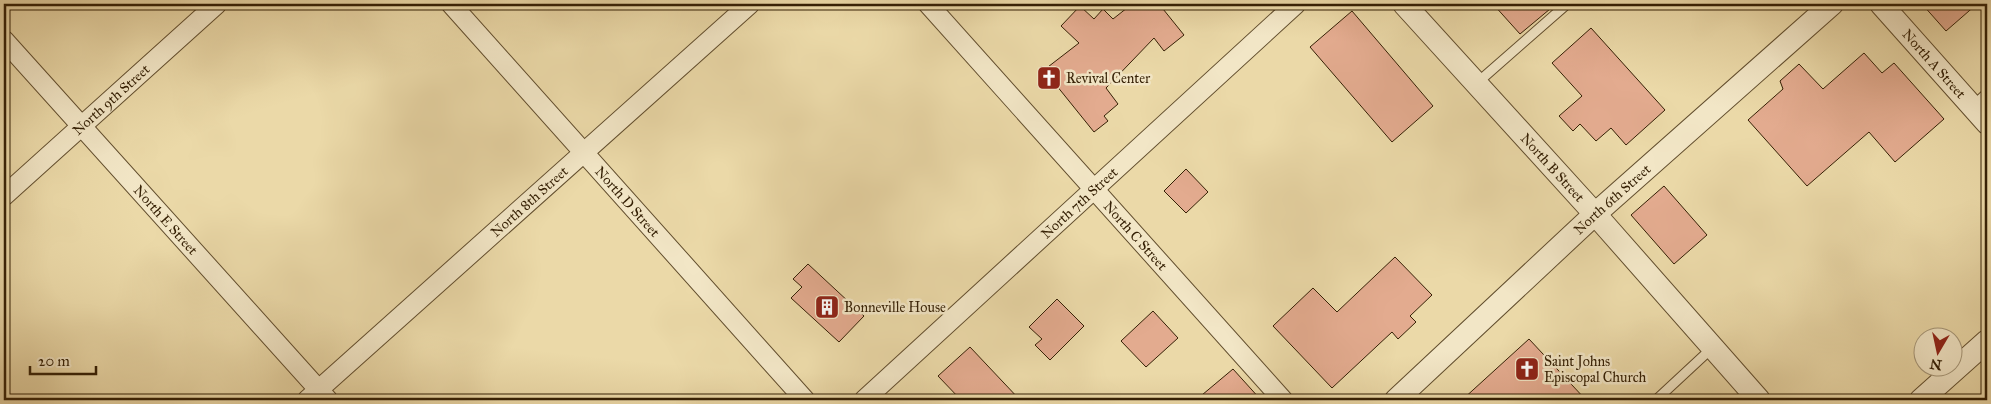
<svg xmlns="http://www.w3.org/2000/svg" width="1991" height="404" font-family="'IM FELL Great Primer',serif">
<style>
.building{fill:#e3ab8f;stroke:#352005}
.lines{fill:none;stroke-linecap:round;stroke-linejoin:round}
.service-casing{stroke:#624e2e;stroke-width:11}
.minor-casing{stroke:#624e2e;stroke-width:21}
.tertiary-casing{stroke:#624e2e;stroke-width:24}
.service{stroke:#f2e6c6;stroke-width:9}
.minor{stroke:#f2e6c6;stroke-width:19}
.tertiary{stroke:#f2e6c6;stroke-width:22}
.labels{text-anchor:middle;stroke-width:5;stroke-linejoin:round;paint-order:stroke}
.street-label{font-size:14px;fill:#352005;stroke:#f2e6c6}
.poi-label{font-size:14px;fill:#352005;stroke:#f2e6c6;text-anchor:start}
</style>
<rect width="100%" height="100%" fill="#ebd9a8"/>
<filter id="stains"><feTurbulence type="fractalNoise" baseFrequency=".004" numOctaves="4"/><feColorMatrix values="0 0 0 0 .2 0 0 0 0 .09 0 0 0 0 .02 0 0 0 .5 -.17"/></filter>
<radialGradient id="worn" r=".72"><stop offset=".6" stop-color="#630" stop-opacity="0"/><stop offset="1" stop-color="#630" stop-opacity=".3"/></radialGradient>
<!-- building -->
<g class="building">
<path d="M1132 4H1159L1184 35 1164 51 1154 38 1106 88 1118 104 1104 116 1108 121 1094 132 1044 70 1079 43 1061 26 1080 6 1094 19 1103 9 1113 19Z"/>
<path d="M1493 4H1556L1520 34Z"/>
<path d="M1922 4H1977L1946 31Z"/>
<path d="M1352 11 1433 106 1392 142 1310 47Z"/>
<path d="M1591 28 1665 110 1626 145 1611 128 1596 141 1580 124 1573 131 1559 116 1582 96 1552 63Z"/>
<path d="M1864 53 1882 73 1894 63 1944 119 1895 162 1869 132 1807 186 1748 120 1783 89 1780 81 1799 64 1823 89Z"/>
<path d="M1186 169 1208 192 1186 213 1164 191Z"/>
<path d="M1664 186 1707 235 1674 264 1631 215Z"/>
<path d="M1395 257 1432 295 1410 316 1416 322 1398 339 1392 332 1332 388 1273 326 1313 288 1337 312Z"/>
<path d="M808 264 864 316 839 342 791 298 802 287 793 279Z"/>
<path d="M1057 299 1084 326 1050 360 1035 345 1042 339 1029 327Z"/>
<path d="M1153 311 1178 338 1146 367 1121 341Z"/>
<path d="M1529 339 1586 400H1462Z"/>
<path d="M970 347 1020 400H961L938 376Z"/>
<path d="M1233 369 1261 400H1196Z"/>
</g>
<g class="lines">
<defs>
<g id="service">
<path d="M1477 83 1567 4"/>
<path d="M1973 106 1987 93"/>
<path d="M1656 400 1712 348"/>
</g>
<g id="minor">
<path id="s1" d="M451 4 805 400"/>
<path id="s2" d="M928 4 1283 400"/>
<path id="s3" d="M4 40 328 400"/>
<path id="s4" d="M4 196 217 4"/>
<path id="s5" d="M307 400 750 4"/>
<path id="s6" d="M864 400 1296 4"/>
</g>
<g id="tertiary">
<path id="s7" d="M1404 4 1595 214 1759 400"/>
<path id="s8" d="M1881 4 1987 123"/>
<path id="s9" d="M1396 400 1595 214 1832 4"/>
<path d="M1921 400 1987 341"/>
</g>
</defs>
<!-- service casing -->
<use href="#service" class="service-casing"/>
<!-- minor casing -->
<use href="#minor" class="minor-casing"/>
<!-- tertiary casing -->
<use href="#tertiary" class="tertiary-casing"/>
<!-- service -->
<use href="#service" class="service"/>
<!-- minor -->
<use href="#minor" class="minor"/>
<!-- tertiary -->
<use href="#tertiary" class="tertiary"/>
</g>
<!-- icons -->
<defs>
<symbol id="church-square" viewBox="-11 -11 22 22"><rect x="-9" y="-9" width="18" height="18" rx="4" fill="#8f2418" stroke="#f2e6c6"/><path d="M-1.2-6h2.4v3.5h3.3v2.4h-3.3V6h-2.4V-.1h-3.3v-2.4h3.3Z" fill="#fff"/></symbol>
<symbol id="building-square" viewBox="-11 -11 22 22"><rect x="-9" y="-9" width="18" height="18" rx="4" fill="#8f2418" stroke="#f2e6c6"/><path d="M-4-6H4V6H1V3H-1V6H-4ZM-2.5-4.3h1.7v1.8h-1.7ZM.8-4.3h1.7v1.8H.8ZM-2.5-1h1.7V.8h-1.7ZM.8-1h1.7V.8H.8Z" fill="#fff"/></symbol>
</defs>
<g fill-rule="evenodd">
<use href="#church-square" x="1035" y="64" width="28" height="28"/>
<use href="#building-square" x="813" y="293" width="28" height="28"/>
<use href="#church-square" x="1513" y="355" width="28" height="28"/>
</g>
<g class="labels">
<!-- street labels -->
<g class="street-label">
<text dy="5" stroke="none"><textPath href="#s8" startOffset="80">North A Street</textPath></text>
<text dy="5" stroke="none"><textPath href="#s4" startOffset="144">North 9th Street</textPath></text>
<text dy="5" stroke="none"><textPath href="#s7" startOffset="221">North B Street</textPath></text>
<text dy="5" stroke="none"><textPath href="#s9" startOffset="295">North 6th Street</textPath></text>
<text dy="5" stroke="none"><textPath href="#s5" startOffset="298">North 8th Street</textPath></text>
<text dy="5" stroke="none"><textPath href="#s1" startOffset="265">North D Street</textPath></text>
<text dy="5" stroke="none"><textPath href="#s6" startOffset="292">North 7th Street</textPath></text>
<text dy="5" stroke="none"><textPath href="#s3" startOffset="242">North E Street</textPath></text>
<text dy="5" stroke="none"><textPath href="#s2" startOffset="311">North C Street</textPath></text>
</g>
<!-- poi labels -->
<g class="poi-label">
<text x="1066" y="83">Revival Center</text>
<text x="844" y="312">Bonneville House</text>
<text x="1544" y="366">Saint Johns<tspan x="1544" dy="16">Episcopal Church</tspan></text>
</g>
</g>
<!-- margin -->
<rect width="1991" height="404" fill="none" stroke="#ebd9a8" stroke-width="20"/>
<rect x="5" y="5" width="1981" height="394" fill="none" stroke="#352005" stroke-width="2.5"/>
<rect x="10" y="10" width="1971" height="384" fill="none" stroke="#352005"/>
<!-- north arrow -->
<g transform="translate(1938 352) rotate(189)"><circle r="24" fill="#f2e6c6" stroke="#a69779"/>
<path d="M0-4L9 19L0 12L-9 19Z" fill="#8f2418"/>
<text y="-8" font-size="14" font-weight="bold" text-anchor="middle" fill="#352005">N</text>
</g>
<!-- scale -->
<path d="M30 366v8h66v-8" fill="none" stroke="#352005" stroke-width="2.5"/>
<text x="38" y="366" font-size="15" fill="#352005" stroke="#f2e6c6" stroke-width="4" paint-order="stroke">20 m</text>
<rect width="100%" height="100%" filter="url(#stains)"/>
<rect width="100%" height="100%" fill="url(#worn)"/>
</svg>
